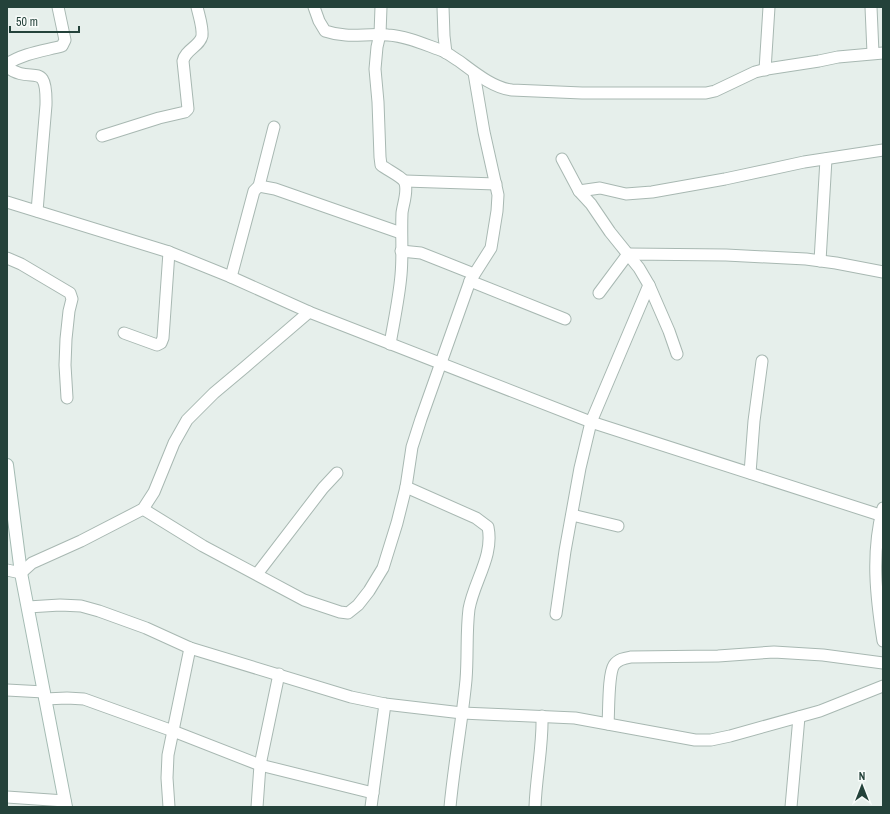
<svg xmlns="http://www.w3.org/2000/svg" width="890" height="814" font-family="'Archivo Narrow',sans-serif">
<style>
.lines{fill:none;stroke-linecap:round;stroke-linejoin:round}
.street-casing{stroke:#a8b8b2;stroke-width:13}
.secondary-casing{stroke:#a4bbb3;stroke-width:14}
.street{stroke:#fff;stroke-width:11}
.secondary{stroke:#fff;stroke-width:12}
</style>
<rect width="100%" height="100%" fill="#e6efeb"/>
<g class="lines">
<defs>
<g id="street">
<path d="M314 7 319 21 325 31C349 39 364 33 388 35 407 36 426 45 443 51 449 54 454 58 459 61 474 72 493 88 512 90L582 93H706L715 91 755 72 767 69 819 61 838 57 883 53"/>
<path d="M381 7 380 34 377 47 375 69 378 102 380 157 381 165C387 170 403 177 405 183 408 192 403 204 402 213 401 234 403 254 401 275 399 298 394 321 390 344"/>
<path d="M443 7 444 36 446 53"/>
<path d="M871 7 873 53"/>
<path d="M7 64C24 53 43 51 62 46L65 40 58 7"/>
<path d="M7 67C32 86 47 58 46 105L37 211"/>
<path d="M765 70 769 7"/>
<path d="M102 136 159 118 185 112 188 109 183 61C185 50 200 46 202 36 203 27 199 16 197 7"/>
<path d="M562 159 579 191 591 204 610 232 639 268 649 285 669 331 677 354"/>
<path d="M405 181 496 184"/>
<path d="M259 186 275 189 401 233"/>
<path d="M579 191 600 188 626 194 652 192 725 179 804 162 883 150"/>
<path d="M7 202 169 252 231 277 309 312 591 422 883 516"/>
<path d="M401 251 421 253 474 274"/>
<path d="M7 258 21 264 70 293 72 299 69 311 66 339 65 365 67 398"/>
<path d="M820 261 826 159"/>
<path d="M231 277 254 191 259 186 274 127"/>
<path d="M470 281 565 319"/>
<path d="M599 293 628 254 726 255 806 259 836 263 883 272"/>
<path d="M124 333 157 345 161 343 163 338 169 252"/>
<path d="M750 473 754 421 762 361"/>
<path d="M406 487 476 518 488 527C494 556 474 581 469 609 466 633 468 656 466 680 462 722 454 764 450 807"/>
<path d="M883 508C871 552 876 597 883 641"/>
<path d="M143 509 203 546 304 600 340 612 348 613 358 605 369 591 383 568 397 523 406 487 412 447 421 419 470 281 491 248 497 211 498 195 484 132 474 73"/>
<path d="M572 515 618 526"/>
<path d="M7 570 21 573 32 563 81 541 143 509 154 492 174 443 187 420 214 393 245 367 309 312"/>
<path d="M257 574 323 488 337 473"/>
<path d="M28 607 60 605 81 606 99 611 146 628 190 648 351 697 385 704 462 713 575 718 695 740H711L730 736 820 711 883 686"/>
<path d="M556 614 565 551 580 468 591 422 649 285"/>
<path d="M7 690 44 692"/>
<path d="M45 699 67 698 84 699 173 731 260 765 373 793"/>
<path d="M608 724C609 711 608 674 614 665 618 659 625 658 631 657L718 656 774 652 823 655 883 663"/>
<path d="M7 797 65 801"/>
<path d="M169 807 167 778 168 755 190 648"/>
<path d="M257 807 260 765 279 674"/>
<path d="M371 807 385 704"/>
<path d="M535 807C536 776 543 746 542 716"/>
<path d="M791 807 799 717"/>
</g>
<path id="secondary" d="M7 465 21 573 66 807"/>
</defs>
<!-- street casing -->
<use href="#street" class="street-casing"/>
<!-- secondary casing -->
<use href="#secondary" class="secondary-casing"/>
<!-- street -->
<use href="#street" class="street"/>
<!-- secondary -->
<use href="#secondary" class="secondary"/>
</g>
<!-- border -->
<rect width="890" height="814" fill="none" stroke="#24423a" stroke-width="16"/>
<!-- north arrow -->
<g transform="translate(862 786)" stroke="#f7fbf9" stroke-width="3" paint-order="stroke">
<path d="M0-3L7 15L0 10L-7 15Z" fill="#24423a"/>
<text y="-6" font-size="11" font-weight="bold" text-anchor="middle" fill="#24423a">N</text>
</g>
<!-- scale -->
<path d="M10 26v6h69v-6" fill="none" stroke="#24423a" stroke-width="2"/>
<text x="16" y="26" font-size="12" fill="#24423a" stroke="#f7fbf9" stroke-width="3" paint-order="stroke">50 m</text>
</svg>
